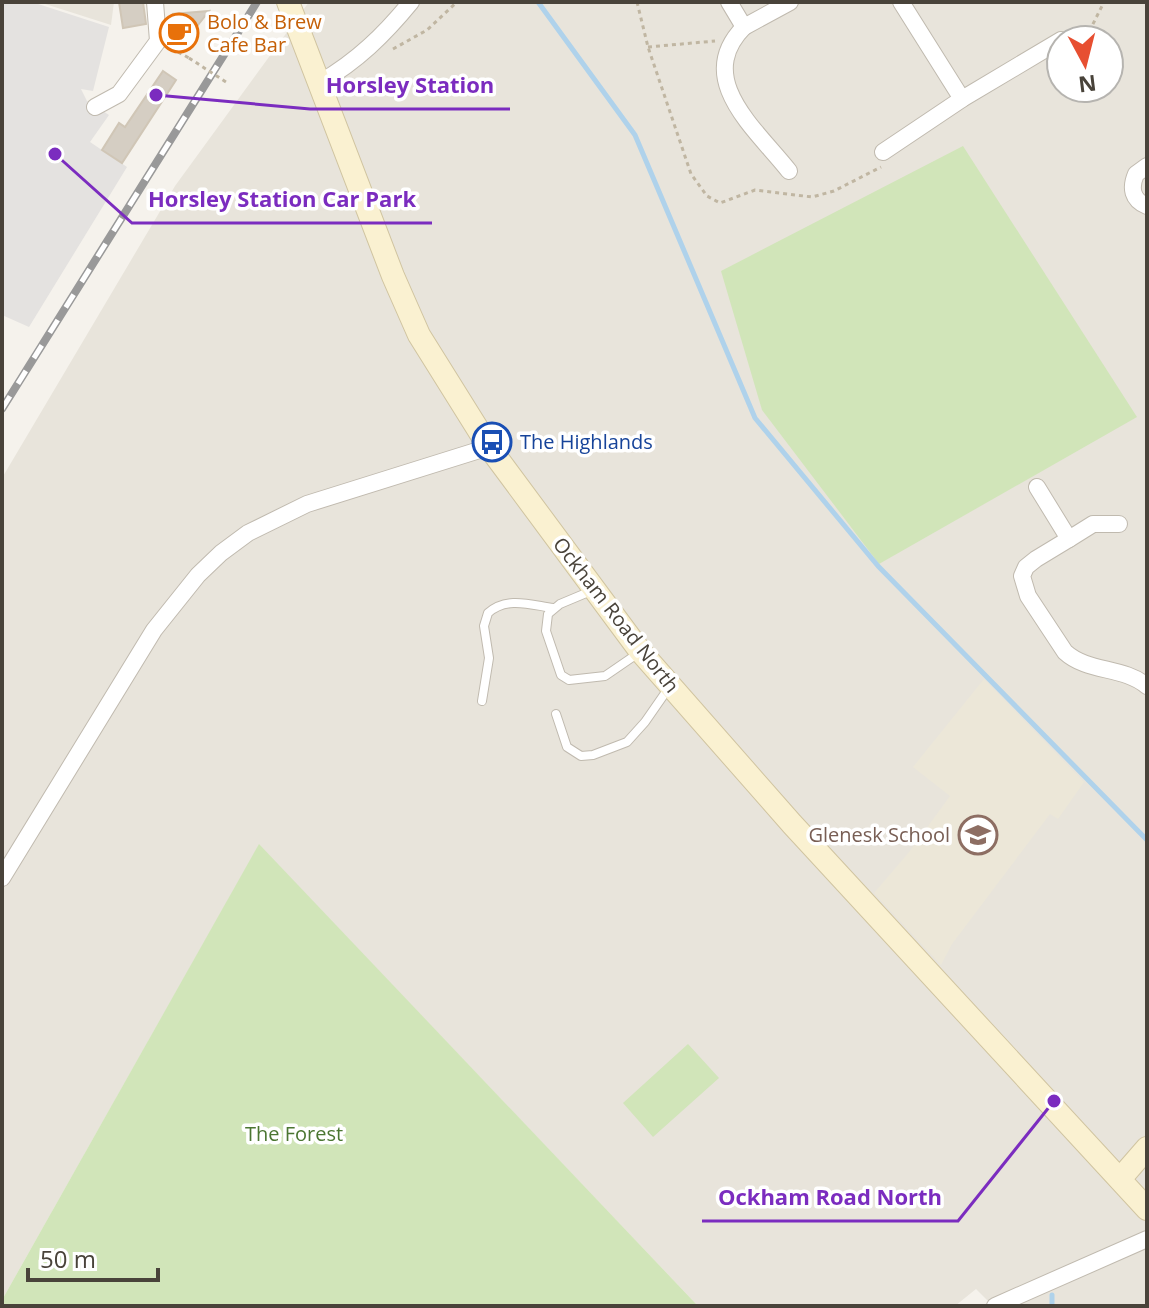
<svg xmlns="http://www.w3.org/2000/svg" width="1149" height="1308" font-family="'Open Sans',sans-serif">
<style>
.residential{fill:#e8e4db;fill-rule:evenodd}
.education{fill:#ece7d8}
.green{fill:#d1e5b9}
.parking{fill:#e4e2e0}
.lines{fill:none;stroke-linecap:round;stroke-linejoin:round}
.stream{stroke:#afd2eb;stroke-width:5}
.building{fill:#d5cec3;stroke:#d0c6b6;stroke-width:2}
.lane-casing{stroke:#c0baaf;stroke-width:10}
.street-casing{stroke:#c0baaf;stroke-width:18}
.secondary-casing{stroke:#d0c4a0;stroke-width:24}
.path{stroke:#c0b6a2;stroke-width:3;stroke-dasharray:4 4;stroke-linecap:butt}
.lane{stroke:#fff;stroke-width:8}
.street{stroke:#fff;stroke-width:16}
.secondary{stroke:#faf1d1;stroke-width:22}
.rail-casing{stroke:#999;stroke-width:8}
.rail{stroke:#fff;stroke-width:5;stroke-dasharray:15;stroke-linecap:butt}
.path-bridge{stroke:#c0b6a2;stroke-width:3;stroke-dasharray:4 4;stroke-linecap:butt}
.labels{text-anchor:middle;stroke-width:7;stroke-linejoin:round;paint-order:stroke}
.food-label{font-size:20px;fill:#c56008;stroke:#fff;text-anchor:start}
.transit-label{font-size:20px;fill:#164399;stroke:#fff;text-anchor:start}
.street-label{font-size:20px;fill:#49433a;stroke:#fff}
.education-label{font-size:20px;fill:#785e54;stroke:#fff;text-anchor:end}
.park-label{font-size:20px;fill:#4b7632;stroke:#fff}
.leader{fill:none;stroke:#7b2cbf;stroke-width:3}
.callout-dot{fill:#7b2cbf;stroke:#fff;stroke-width:3}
.callout-label{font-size:22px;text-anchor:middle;font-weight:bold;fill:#7b2cbf;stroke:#fff;stroke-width:7;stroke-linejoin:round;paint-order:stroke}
</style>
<rect width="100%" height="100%" fill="#f5f2ec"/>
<!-- residential -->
<g class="residential">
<path d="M39 2H114L111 25Z"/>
<path d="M309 2H1147V1306H993L976 1289 955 1306H698L259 845 2 1300V478L175 186ZM1061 40H1109V88H1061Z"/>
</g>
<!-- education -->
<path class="education" d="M984 679 1084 782 1058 819 1050 814 952 944 941 965 874 893 910 851 950 796 913 767Z"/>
<!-- green -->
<g class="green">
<path d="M963 146 1137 417 879 564 762 410 721 271Z"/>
<path d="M259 844 698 1306H2V1300Z"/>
<path d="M688 1044 719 1078 653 1137 623 1103Z"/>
</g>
<!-- parking -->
<path class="parking" d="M2 2H32L109 27 93 91 81 89 87 101 109 115 90 142 127 167 29 327 2 315Z"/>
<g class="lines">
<!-- stream -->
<g class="stream">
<path d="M538 2 635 135 755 418 878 566 1147 840"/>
<path d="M1052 1295V1306"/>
</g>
</g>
<!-- building -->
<g class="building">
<path d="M119 2H143L146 24 123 28Z"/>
<path d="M209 11 180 48 173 14Z"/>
<path d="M163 71 176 80 122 163 102 150 119 123 125 127Z"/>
</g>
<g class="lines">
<defs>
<g id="lane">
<path d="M591 591 560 604 548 614 546 631 561 675 569 680 605 676 640 652"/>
<path d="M482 701 489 658 484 626 488 613C507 596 531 605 553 608"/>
<path d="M556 714 567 747 581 756 593 755 627 742 645 722 670 686"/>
</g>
<g id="street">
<path d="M729 2 744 27 790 2"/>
<path d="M901 2 962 99"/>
<path d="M744 27C693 79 756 129 789 171"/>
<path d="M321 82C357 61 384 35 411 2"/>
<path d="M95 107 119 94 158 41 155 2"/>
<path d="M883 152 962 99 1061 40"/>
<path d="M1147 166 1136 174C1130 188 1132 200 1147 206"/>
<path d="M1037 487 1069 539 1036 559 1026 567 1022 576 1028 596 1065 652C1088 673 1123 666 1147 686"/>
<path d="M1069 539 1093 524H1119"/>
<path d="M2 878 154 630 198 575 221 553 248 533 307 504 489 447"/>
<path d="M995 1306 1147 1239"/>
</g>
<g id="secondary">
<path d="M288 2 393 276 419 335 489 447 640 651 792 824 1147 1209"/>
<path d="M1120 1179 1147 1148"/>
</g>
</defs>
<!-- lane casing -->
<use href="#lane" class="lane-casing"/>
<!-- street casing -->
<use href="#street" class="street-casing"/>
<!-- secondary casing -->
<use href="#secondary" class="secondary-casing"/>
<!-- path -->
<g class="path">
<path d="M637 2 648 47 691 174 707 196 720 203 755 190 812 197 834 191 881 167"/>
<path d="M1076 40 1089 32 1104 2"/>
<path d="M648 47 715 41"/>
<path d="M171 48 189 58"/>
<path d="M393 49 427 30 457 2"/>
</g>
<!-- lane -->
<use href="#lane" class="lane"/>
<!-- street -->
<use href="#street" class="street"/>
<!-- secondary -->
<use href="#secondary" class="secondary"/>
<defs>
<path id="rail" d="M2 409 257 2"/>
</defs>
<!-- rail casing -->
<use href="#rail" class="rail-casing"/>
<!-- rail -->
<use href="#rail" class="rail"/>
<!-- path-bridge -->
<path class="path-bridge" d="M189 58 226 82"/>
</g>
<!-- icons -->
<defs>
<symbol id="cafe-ring" viewBox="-11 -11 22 22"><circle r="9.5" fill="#fff" stroke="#e8710a" stroke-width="1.5"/><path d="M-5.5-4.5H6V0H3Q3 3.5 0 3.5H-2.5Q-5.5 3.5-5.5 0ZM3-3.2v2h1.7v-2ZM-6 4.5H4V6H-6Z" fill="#e8710a"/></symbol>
<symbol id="bus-ring" viewBox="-11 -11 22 22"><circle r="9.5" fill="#fff" stroke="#1a4fb4" stroke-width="1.5"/><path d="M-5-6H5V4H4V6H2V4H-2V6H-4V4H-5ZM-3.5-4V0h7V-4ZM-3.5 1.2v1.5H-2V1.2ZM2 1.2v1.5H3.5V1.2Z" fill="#1a4fb4"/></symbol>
<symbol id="school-ring" viewBox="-11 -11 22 22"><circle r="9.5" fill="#fff" stroke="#8d6e63" stroke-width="1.5"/><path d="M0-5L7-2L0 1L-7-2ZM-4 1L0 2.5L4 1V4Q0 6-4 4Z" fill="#8d6e63"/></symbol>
</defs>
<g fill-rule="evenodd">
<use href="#cafe-ring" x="157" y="11" width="44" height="44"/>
<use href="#bus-ring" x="470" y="420" width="44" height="44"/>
<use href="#school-ring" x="956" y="813" width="44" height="44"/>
</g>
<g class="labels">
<!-- food labels -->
<g class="food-label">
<text x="207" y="29">Bolo &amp; Brew<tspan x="207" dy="23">Cafe Bar</tspan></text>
</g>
<!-- transit labels -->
<g class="transit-label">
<text x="520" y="449">The Highlands</text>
</g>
<!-- street labels -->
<g class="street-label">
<text transform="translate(616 615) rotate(52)" y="7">Ockham Road North</text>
</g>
<!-- education labels -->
<g class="education-label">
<text x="950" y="842">Glenesk School</text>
</g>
<!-- park labels -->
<g class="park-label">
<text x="294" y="1141">The Forest</text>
</g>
</g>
<!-- callouts -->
<path class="leader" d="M156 95L310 109H510M55 154L132 223H432M1054 1101L958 1221H702"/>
<g class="callout-dot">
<circle cx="156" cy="95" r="8"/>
<circle cx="55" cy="154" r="8"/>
<circle cx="1054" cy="1101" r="8"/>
</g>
<g class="callout-label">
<text x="410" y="93">Horsley Station</text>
<text x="282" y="207">Horsley Station Car Park</text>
<text x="830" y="1205">Ockham Road North</text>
</g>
<!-- border -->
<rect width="1149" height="1308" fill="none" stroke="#49433a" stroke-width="8"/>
<!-- north arrow -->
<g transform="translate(1085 64) rotate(173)"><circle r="38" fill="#ffffff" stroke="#b6b4b0" stroke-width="2"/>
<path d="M0-6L14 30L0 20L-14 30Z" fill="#e74f31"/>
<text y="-12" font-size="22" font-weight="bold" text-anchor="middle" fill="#49433a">N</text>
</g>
<!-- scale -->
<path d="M28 1268v12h130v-12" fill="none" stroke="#49433a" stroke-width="4"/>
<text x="40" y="1268" font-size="24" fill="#49433a" stroke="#ffffff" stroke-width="6" paint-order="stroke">50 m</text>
</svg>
